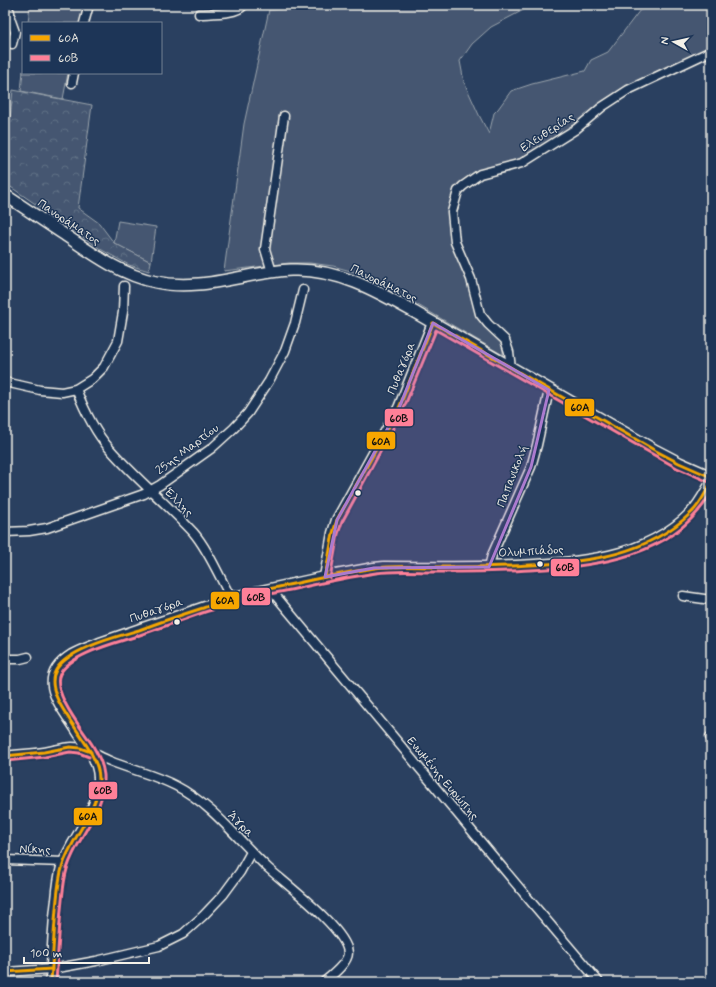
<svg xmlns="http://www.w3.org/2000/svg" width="716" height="987" font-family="Mynerve,sans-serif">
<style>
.green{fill:#445771;stroke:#9ca4ac}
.forest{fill:url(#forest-crowns);stroke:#9ca4ac}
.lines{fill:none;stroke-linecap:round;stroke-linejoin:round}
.minor-casing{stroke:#f4f1e8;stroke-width:11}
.tertiary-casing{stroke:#f4f1e8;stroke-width:13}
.secondary-casing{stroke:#f4f1e8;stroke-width:14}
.minor{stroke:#1d3557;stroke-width:8}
.tertiary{stroke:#1d3557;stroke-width:10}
.secondary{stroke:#1d3557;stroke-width:11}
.bus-1-casing{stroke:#1d3557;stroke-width:6}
.bus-2-casing{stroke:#1d3557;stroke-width:6}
.bus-1{stroke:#f7a600;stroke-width:3}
.bus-2{stroke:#ff8098;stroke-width:3}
.marked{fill:#ab7bcf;fill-opacity:0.2;stroke:#ab7bcf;stroke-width:3;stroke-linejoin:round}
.bus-dot{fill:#f4f1e8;stroke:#1d3557;stroke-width:1.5}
.labels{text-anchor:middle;stroke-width:3;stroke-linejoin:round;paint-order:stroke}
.street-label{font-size:12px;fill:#f4f1e8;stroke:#1d3557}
.line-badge{stroke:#1d3557;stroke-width:1.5}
.pale-badge-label{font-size:11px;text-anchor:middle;font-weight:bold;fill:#111}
</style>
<defs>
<pattern id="forest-crowns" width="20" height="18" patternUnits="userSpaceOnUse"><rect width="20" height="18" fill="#445771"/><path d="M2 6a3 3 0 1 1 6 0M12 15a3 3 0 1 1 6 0" fill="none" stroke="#607085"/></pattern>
</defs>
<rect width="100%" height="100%" fill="#2a4060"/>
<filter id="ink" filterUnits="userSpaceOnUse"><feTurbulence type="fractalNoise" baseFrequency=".025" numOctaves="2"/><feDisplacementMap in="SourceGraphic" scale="8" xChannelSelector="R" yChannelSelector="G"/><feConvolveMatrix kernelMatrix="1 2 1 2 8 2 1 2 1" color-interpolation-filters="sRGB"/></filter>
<g filter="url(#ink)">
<!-- green -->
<g class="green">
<path d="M30 5H83L80 23H28Z"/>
<path d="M290 5H533L491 27 472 44 460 61 464 82 479 115 489 134 494 113 498 109 511 91 532 84 585 71 591 60 608 52 640 10 653 8 655 5H711V49L591 113 570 128 523 158 506 165 458 189 451 212 462 265 474 302 500 337 503 345V355L377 281 354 272 333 266 310 263H289L224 271 244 124 269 10C276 10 284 9 290 5Z"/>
<path d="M23 71V73H68L63 99 21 91Z"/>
<path d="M118 221 156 227 151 262 114 243Z"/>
</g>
<!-- forest -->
<path class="forest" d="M13 90 92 105 78 208 99 223 114 243 151 262 149 271 129 265 102 250 5 183V134L9 129Z"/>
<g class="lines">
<defs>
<g id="minor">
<path d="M6 5 10 12V18L15 32 12 44"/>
<path d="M199 14C212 13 235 15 244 5"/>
<path d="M84 23 89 5"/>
<path d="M72 83 74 73"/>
<path d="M272 272 265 249 284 116"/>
<path d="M511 368 509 352 505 340 488 324 480 314 471 279 455 242 452 212 458 191 463 186 480 174 522 163 576 129 602 107 628 90 711 51"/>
<path d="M5 382 40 390 62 392 76 389 92 379 104 367 118 341 123 312 124 286"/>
<path d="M76 389C84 409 94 431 109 448 135 478 166 503 193 532 208 549 220 578 231 598"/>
<path d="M5 532 29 531 47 528 144 494 160 485 212 448 234 428 248 413 269 381 285 351 295 323 303 290"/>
<path d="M489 567 492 555 531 467 537 445 549 390"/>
<path d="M270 589 532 903 599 982"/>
<path d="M683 596 711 600"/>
<path d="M5 659H20L28 657"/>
<path d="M710 737H711"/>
<path d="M5 756C18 754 31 754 44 752 56 750 68 745 80 748 91 751 100 757 110 761 132 770 155 775 176 786 213 805 238 840 268 868 286 884 347 930 348 953 348 963 331 976 324 982"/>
<path d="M5 860 64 862"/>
<path d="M5 972 52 969 96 961 159 946 183 934 203 916 223 895 240 872 251 852"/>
</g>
<g id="tertiary">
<path d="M325 577 333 533 337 520 399 408 433 323"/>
<path d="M51 982C53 955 53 927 57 900 58 889 59 878 62 867 72 837 100 812 99 778 99 767 94 757 88 747 81 737 75 727 68 717 52 693 42 674 72 655 81 650 91 647 100 643L155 624 238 596 325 577 374 568 384 567C428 567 471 568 515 566 577 563 645 560 691 513 700 504 705 493 711 483"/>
</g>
<path id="secondary" d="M5 195C25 208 45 222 65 235 94 255 122 275 156 282 202 292 246 272 291 270 337 268 377 291 416 313L656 451 679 463 711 477"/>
</defs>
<!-- minor casing -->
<use href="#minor" class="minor-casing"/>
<!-- tertiary casing -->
<use href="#tertiary" class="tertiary-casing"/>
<!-- secondary casing -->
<use href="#secondary" class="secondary-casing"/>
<!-- minor -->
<use href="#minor" class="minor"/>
<!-- tertiary -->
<use href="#tertiary" class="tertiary"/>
<!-- secondary -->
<use href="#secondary" class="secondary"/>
<defs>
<g id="bus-1">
<path d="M325 577 333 533 337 520 399 408 433 323 656 451 679 463 711 477"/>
<path d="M5 756 44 752 70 747 80 748 91 752"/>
<path d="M5 972 52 969"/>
<path d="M51 982C53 954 54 927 57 899 58 889 59 878 62 868 71 836 99 813 99 778 99 744 39 699 56 670 68 649 116 637 139 630 160 622 181 615 203 608 214 604 226 600 237 596 256 591 275 588 293 584 320 578 348 572 375 568 395 565 417 567 438 567 469 567 500 567 531 565 589 562 647 555 691 513 700 505 705 493 711 483"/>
</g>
<g id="bus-2">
<path d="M330 578 338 534 342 522 403 410 436 330 654 455 677 468 709 482"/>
<path d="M6 761 45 757 70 752 79 753 89 757"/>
<path d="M56 982C58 955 59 927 62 900 63 890 64 879 67 869 77 836 106 812 104 775 103 764 98 755 93 746 83 730 51 692 60 674 70 654 116 643 137 636 160 628 182 620 205 612 216 609 228 604 239 601 257 596 276 593 295 589 321 583 348 577 376 573 396 570 417 572 437 572 468 572 499 572 530 570 597 567 674 557 711 493"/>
</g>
</defs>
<!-- bus-1 casing -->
<use href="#bus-1" class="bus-1-casing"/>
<!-- bus-2 casing -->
<use href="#bus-2" class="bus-2-casing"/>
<!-- bus-1 -->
<use href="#bus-1" class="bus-1"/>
<!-- bus-2 -->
<use href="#bus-2" class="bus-2"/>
</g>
</g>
<!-- marked area -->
<path class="marked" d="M433 323 549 390 531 467 489 567 374 568 325 577 337 520 399 408Z"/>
<!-- markers -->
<g class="bus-dot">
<circle cx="358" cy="493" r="3.5"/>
<circle cx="540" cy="564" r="3.5"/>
<circle cx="177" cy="622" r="3.5"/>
</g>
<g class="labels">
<!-- street labels -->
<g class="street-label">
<text transform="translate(547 132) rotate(-33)" y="4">Ελευθερίας</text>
<text transform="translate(69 222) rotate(34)" y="4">Πανοράματος</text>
<text transform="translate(384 283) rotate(26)" y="4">Πανοράματος</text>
<text transform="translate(401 368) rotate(-68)" y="4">Πυθαγόρα</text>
<text transform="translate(187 449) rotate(-37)" y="4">25ης Μαρτίου</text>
<text transform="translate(512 476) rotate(-69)" y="4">Παπανικολή</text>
<text transform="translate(179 502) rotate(45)" y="4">Έλλης</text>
<text transform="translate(531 551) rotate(-3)" y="4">Ολυμπιάδος</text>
<text transform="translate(156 610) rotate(-19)" y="4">Πυθαγόρα</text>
<text transform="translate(443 778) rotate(50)" y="4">Ενωμένης Ευρώπης</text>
<text transform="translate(241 824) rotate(45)" y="4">Άγρα</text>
<text transform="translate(35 849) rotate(2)" y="4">Νίκης</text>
</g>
</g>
<g class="line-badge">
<rect x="564" y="398" width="31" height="19" rx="4" fill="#f7a600"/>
<rect x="384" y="408" width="30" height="19" rx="4" fill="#ff8098"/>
<rect x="366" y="431" width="30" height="19" rx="4" fill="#f7a600"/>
<rect x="550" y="558" width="30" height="19" rx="4" fill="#ff8098"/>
<rect x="241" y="587" width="30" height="19" rx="4" fill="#ff8098"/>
<rect x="210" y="591" width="30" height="19" rx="4" fill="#f7a600"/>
<rect x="88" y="781" width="30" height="19" rx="4" fill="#ff8098"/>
<rect x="73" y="807" width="30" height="19" rx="4" fill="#f7a600"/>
</g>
<g class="pale-badge-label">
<text x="580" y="411">60Α</text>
<text x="399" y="422">60Β</text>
<text x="381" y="445">60Α</text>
<text x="565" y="571">60Β</text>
<text x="256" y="601">60Β</text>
<text x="225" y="604">60Α</text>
<text x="103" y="794">60Β</text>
<text x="88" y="820">60Α</text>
</g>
<!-- margin -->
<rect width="716" height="987" fill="none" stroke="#1d3557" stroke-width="20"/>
<rect x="10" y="10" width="696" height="967" fill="none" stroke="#f4f1e8" stroke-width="1.5" filter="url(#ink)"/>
<!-- legend -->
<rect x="22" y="22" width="140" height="52" fill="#1d3557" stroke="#738091"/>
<rect x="30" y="35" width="20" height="6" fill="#f7a600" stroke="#738091"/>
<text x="58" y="42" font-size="12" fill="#f4f1e8">60Α</text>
<rect x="30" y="55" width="20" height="6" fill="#ff8098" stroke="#738091"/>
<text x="58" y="62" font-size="12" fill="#f4f1e8">60Β</text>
<!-- north arrow -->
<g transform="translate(674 42) rotate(278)" stroke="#1d3557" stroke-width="3" paint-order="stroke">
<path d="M0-3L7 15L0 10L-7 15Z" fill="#f4f1e8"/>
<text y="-6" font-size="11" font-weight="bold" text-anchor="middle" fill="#f4f1e8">N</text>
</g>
<!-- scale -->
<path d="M24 957v6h125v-6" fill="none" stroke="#f4f1e8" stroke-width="2"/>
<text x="30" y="957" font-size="12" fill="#f4f1e8" stroke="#1d3557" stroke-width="3" paint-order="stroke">100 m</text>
</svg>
